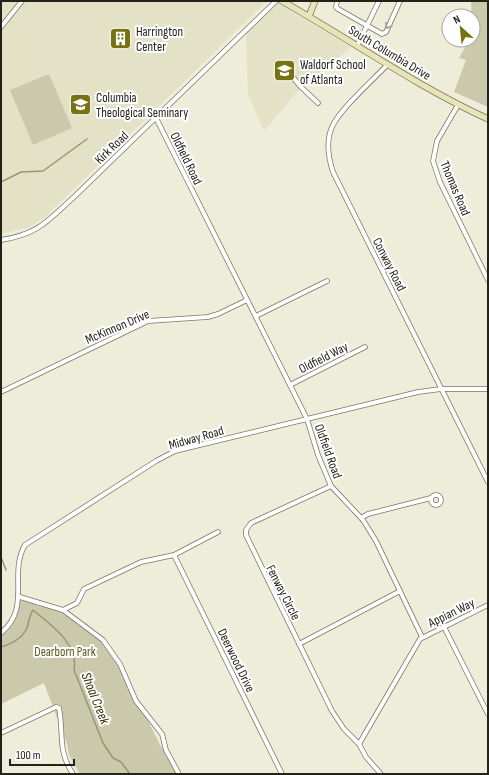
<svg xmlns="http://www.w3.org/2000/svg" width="489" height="775" font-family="'Sofia Sans Condensed',sans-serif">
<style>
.built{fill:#e3e1c6}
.green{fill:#cac9ac}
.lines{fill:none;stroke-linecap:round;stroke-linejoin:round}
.stream{stroke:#999673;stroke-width:1.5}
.street-casing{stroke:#787765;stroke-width:5.5}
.secondary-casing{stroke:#787765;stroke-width:7}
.street{stroke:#fff;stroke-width:4}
.secondary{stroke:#e8e4b5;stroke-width:5.5}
.oneway{stroke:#9c9c98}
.labels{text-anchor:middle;stroke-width:4;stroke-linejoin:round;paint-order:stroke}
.poi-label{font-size:13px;fill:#22221b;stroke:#fff;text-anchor:start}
.street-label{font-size:13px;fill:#22221b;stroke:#fff}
.park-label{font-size:13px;fill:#5b5619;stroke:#fff}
.water-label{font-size:14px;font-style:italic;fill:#302b00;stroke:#fff}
</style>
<rect width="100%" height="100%" fill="#eeedd9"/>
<!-- built -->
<g class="built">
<path d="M1 1H267L45 217 30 227 1 234Z"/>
<path d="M278 3 351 47 295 94 264 131 248 94 246 34Z"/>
</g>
<!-- green -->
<g class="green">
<path d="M471 1H488V107L454 92 466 60 459 58 469 40H473Z"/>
<path d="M49 74 72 128 33 145 10 90Z"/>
<path d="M22 596 38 606 51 608 87 624 115 652 160 745 181 774H80L69 755 67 744 44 683 1 704V633L9 625Z"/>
</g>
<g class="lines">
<!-- stream -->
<g class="stream">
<path d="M1 182 21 172 43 171 87 139"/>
<path d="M1 557 6 570"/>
<path d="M1 647C11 644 22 639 27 628 29 622 29 616 33 610 51 625 79 644 74 670L103 743 113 758 121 762 130 774"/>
</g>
<defs>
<g id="street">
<path d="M337 1 336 7 338 9 382 34 386 32 400 1"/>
<path d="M1 27 22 1"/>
<path d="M357 46 379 1"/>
<path d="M387 65C373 80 340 109 332 127 326 141 328 157 333 172L488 482"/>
<path d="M288 71 300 86 318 103"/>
<path d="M458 105 437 141 433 161 440 182 488 280"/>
<path d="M156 118 307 419 318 455 331 486 363 520 376 541 422 637"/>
<path d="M1 240C39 234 47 221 74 197L276 1"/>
<path d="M256 316 327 281"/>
<path d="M290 385 365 347"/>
<path d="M1 392 148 321 208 317 218 314 247 300"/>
<path d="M331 486 251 523 246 530V535L332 711 344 729 359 744 366 757 381 774"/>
<circle cx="436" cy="500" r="5"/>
<path d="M361 518 368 514 431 498"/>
<path d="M174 555 282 774"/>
<path d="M20 597 63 610 103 640 120 664 136 701 162 734 166 750 179 774"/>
<path d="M63 610 77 603 84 589 141 562 174 555 218 532"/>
<path d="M444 627 488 714"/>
<path d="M1 633C32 607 8 574 25 545L156 461 175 451 418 392 441 389H488"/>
<path d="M299 644 400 591"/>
<path d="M1 733 56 707 59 708C64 733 57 750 73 774"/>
<path d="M359 744 420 639 488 605"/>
</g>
<g id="secondary">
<path d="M282 1C351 40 416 86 488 119"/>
<path d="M309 16 315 1"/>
</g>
</defs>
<!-- street casing -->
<use href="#street" class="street-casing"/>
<!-- secondary casing -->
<use href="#secondary" class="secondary-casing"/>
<!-- street -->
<use href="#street" class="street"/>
<!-- secondary -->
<use href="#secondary" class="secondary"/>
</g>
<!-- one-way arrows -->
<defs><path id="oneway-chevron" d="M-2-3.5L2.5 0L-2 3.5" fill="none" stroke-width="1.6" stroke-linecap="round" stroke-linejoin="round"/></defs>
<use class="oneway" href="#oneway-chevron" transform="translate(388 26) rotate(116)"/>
<!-- icons -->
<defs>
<symbol id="building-square" viewBox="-11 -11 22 22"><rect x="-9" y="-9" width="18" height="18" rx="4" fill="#797213" stroke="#fff"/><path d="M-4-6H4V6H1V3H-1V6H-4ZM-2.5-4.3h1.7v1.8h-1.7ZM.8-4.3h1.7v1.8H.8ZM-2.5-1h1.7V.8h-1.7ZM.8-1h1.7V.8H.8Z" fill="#fff"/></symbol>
<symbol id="university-square" viewBox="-11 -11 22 22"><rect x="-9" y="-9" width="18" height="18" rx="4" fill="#797213" stroke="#fff"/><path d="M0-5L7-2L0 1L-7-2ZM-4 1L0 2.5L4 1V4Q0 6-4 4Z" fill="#fff"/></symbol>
</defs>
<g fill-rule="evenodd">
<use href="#building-square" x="108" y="26" width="25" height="25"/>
<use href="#university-square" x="272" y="58" width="25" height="25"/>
<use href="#university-square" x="68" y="92" width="25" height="25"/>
</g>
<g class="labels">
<!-- poi labels -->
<g class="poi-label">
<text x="136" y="36">Harrington<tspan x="136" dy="15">Center</tspan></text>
<text x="300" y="69">Waldorf School<tspan x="300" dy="15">of Atlanta</tspan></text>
<text x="96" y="102">Columbia<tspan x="96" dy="15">Theological Seminary</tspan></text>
</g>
<!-- street labels -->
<g class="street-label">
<text transform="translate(390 52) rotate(31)" y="5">South Columbia Drive</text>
<text transform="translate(111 147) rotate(-44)" y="5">Kirk Road</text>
<text transform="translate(187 158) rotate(64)" y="5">Oldfield Road</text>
<text transform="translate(456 188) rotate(67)" y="5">Thomas Road</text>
<text transform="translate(390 264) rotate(63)" y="5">Conway Road</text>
<text transform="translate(117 326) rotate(-23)" y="5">McKinnon Drive</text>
<text transform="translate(323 357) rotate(-27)" y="5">Oldfield Way</text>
<text transform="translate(196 437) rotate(-16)" y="5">Midway Road</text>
<text transform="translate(329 451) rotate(70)" y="5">Oldfield Road</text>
<text transform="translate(284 592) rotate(63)" y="5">Fenway Circle</text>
<text transform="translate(451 612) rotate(-26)" y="5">Appian Way</text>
<text transform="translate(237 660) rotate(64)" y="5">Deerwood Drive</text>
</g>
<!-- park labels -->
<g class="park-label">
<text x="65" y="656">Dearborn Park</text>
</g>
<!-- water labels -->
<g class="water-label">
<text transform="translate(96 698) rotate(68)" y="5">Shoal Creek</text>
</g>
</g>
<!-- border -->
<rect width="489" height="775" fill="none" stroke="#22221b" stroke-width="4"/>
<!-- north arrow -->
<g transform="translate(461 28) rotate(333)"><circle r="19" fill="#ffffff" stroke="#a7a7a4"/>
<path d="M0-3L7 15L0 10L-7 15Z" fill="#797213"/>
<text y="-6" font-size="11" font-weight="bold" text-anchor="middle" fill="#22221b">N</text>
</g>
<!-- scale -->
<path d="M10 759v6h64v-6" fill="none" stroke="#22221b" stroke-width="2"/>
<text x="16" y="759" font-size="12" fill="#22221b" stroke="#ffffff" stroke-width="3" paint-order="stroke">100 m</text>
</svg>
